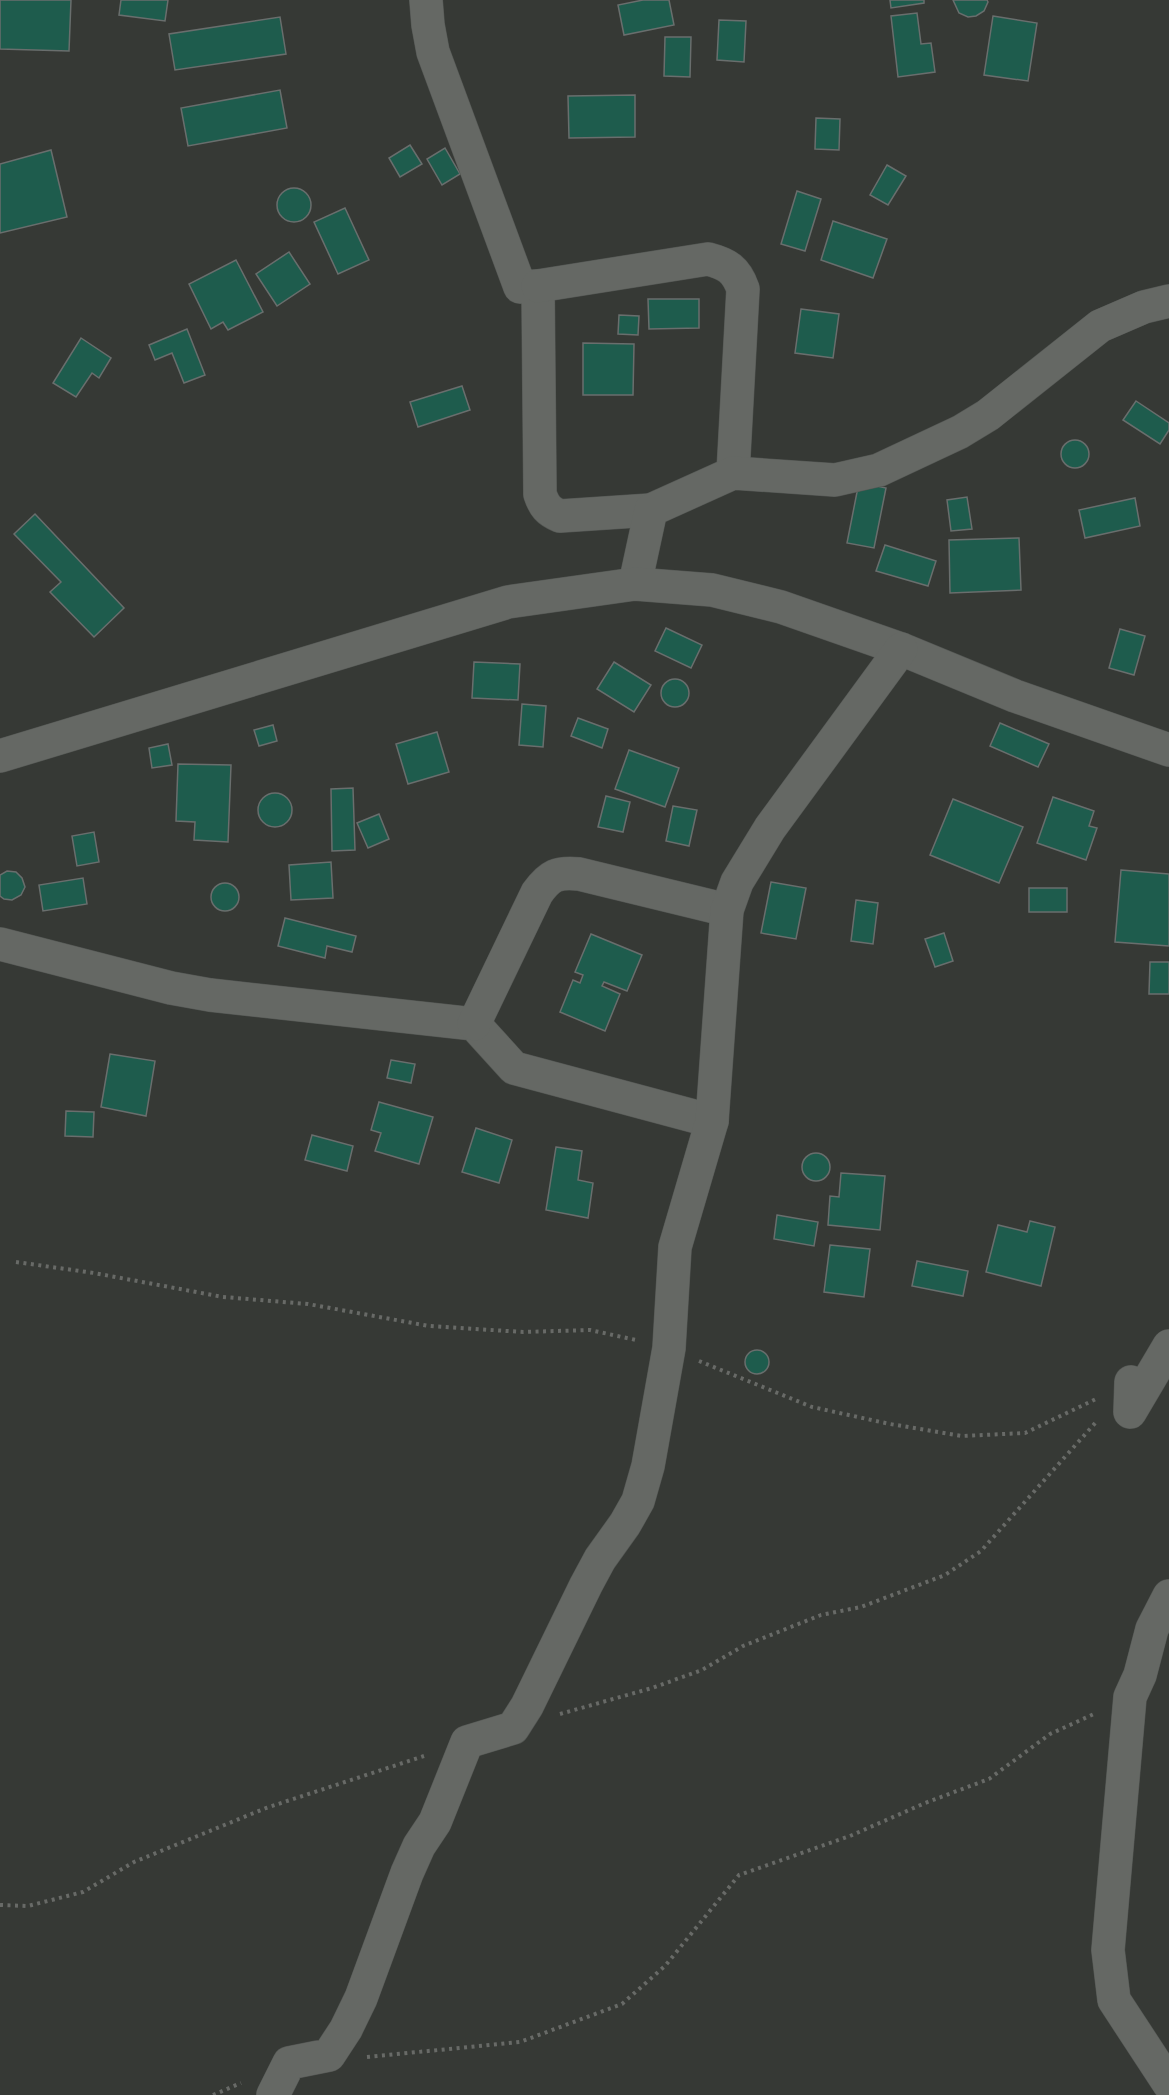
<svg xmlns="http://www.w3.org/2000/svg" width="1169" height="2095" font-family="Cabin,sans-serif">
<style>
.building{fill:#1e5c4d;stroke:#696e6d;stroke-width:1.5}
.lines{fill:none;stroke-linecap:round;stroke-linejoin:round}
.minor-casing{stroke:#535653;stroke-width:34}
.path{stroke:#686a67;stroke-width:4;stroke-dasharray:3 4.5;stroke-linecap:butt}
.minor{stroke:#656864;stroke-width:33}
</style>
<rect width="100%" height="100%" fill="#363935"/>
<!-- building -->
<g class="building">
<path d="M0 0H71L69 51 0 49Z"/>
<path d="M121 0H168L165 21 119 15Z"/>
<path d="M643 0H669L674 25 624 35 618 5Z"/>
<path d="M890 0H924V3L891 8Z"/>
<path d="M953 0H987L988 2 984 11 976 16 968 17 959 13Z"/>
<path d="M917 13 921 44 931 43 935 72 898 77 891 16Z"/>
<path d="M993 16 1037 23 1028 81 984 75Z"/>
<path d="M280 17 286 54 175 70 169 34Z"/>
<path d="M719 20 746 21 744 62 717 60Z"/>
<path d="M665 37H691L690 77 664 76Z"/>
<path d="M280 90 287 128 188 146 181 108Z"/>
<path d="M635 95V137L569 138 568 96Z"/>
<path d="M816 118 840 119 839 150 815 149Z"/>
<path d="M410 145 422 164 400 177 389 158Z"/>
<path d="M445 148 460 174 442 185 427 159Z"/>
<path d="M51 150 67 217 0 233V164Z"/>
<path d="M887 165 906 176 888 205 870 195Z"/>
<circle cx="294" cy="205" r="17"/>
<path d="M797 191 821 199 805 251 781 244Z"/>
<path d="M345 208 369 260 338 274 314 222Z"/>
<path d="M833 221 887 239 873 278 821 260Z"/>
<path d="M289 252 310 284 277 306 256 274Z"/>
<path d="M236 260 263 312 228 330 223 322 211 329 189 284Z"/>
<path d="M648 299H699V328L649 329Z"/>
<path d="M801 309 839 314 833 358 795 353Z"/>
<path d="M619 315 639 316 638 335 618 334Z"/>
<path d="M187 329 205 375 184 383 172 353 155 360 149 345Z"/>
<path d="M81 338 111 358 99 378 92 373 76 397 53 383Z"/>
<path d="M583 343 634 344 633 395H583Z"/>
<path d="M462 386 470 410 418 427 410 402Z"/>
<path d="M1136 401 1169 423V430L1160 444 1123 420Z"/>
<circle cx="1075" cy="454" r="14"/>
<path d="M859 482 886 488 874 548 847 543Z"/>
<path d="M967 497 972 529 951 531 947 500Z"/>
<path d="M1135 498 1140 526 1085 538 1079 510Z"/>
<path d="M35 514 124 608 94 637 50 592 61 582 14 534Z"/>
<path d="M1019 538 1021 590 950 593 949 540Z"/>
<path d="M885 545 936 561 928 586 876 571Z"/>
<path d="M666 628 702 645 691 668 655 651Z"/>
<path d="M1120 629 1145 636 1134 675 1109 668Z"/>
<path d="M474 662 520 664 518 700 472 698Z"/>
<path d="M614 662 651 685 634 712 597 689Z"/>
<circle cx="675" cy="693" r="14"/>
<path d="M522 704 546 706 543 747 519 745Z"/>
<path d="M578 718 608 729 602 748 571 736Z"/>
<path d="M1000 723 1049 744 1038 767 990 746Z"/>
<path d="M273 725 277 741 259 746 254 730Z"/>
<path d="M437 732 449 772 408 784 396 744Z"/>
<path d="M168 744 172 765 152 768 149 748Z"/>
<path d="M629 750 679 768 665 807 615 789Z"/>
<path d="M178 764 231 765 228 842 194 840 195 822 176 821Z"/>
<path d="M353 788 355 850 332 851 331 789Z"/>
<circle cx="275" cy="810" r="17"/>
<path d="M606 796 630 802 623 832 598 827Z"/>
<path d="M1053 797 1094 811 1089 826 1097 828 1086 860 1037 843Z"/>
<path d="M953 799 1023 827 999 883 930 855Z"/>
<path d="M673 806 697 810 689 846 666 841Z"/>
<path d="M379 814 389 839 368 848 357 823Z"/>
<path d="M94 832 99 862 77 866 72 836Z"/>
<path d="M331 862 333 898 291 900 289 865Z"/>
<path d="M1121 870 1169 874V946L1115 942Z"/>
<path d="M7 871 16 872 22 878 25 887 21 895 12 900 4 899 0 896V875Z"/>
<path d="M83 878 87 904 43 911 39 885Z"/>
<path d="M771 882 806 888 796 939 761 933Z"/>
<circle cx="225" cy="897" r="14"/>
<rect x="1029" y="888" width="38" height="24"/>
<path d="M856 900 878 903 873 944 851 941Z"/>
<path d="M285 918 356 936 352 952 327 946 325 958 278 946Z"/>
<path d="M944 933 953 961 935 967 925 939Z"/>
<path d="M591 934 642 955 627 991 604 982 602 986 620 994 605 1031 560 1012 573 980 580 983 583 975 575 972Z"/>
<path d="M1150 962H1169V994H1149Z"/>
<path d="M110 1054 155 1061 146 1116 101 1107Z"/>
<path d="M391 1060 415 1064 411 1083 387 1078Z"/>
<path d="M379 1102 433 1117 419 1164 375 1151 381 1133 371 1130Z"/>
<path d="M66 1111 94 1112 93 1137 65 1136Z"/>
<path d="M476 1128 512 1140 499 1183 462 1172Z"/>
<path d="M312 1135 353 1146 347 1171 305 1160Z"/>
<path d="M556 1147 582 1151 578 1180 593 1183 588 1218 546 1210Z"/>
<circle cx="816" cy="1167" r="14"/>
<path d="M841 1173 885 1176 880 1230 828 1225 830 1196 839 1197Z"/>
<path d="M777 1215 818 1222 814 1246 774 1239Z"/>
<path d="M1030 1221 1055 1227 1041 1286 986 1272 998 1225 1027 1232Z"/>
<path d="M830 1245 870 1249 864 1297 824 1292Z"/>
<path d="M917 1261 968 1271 963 1296 912 1286Z"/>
<circle cx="757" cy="1362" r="12"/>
</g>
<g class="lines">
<defs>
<g id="minor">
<path d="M426 0 428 25 433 52 520 287 538 286 540 494C544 506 548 511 560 516L651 510"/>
<path d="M538 286 708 259C727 264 736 269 743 289L733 473"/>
<path d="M635 584 651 510 733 473 835 480 879 470 960 432 988 415 1100 326 1144 307 1169 301"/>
<path d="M0 756 508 602 635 584 712 590 781 607 901 649 1015 696 1169 750"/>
<path d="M0 944 171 988 210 995 474 1024 514 1068 712 1121"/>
<path d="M474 1024 537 893C550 875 557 872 579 874L727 910"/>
<path d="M1131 1382 1130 1412 1169 1346"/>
<path d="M1169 1596 1152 1629 1140 1675 1130 1697 1108 1950 1114 2000 1169 2084"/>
<path d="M273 2095 289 2063 329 2055 346 2029 361 1998 407 1873 419 1846 435 1822 467 1742 513 1728 527 1706 586 1585 600 1559 625 1524 638 1501 648 1466 669 1348 675 1247 712 1121 727 910 737 882 770 828 901 649"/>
</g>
</defs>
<!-- minor casing -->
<use href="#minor" class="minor-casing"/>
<!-- path -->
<g class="path">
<path d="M16 1262 94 1273 223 1297 308 1304 429 1326 523 1332 590 1330 636 1340"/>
<path d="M699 1361 812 1407 890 1424 962 1436 1025 1433 1098 1398"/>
<path d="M560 1714 652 1688 702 1670 743 1646 821 1615 861 1607 945 1575 981 1551 1097 1421"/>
<path d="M0 1905 28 1906 83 1892 134 1862 266 1808 424 1756"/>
<path d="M367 2057 520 2042 622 2004 665 1966 739 1875 850 1836 925 1803 989 1779 1050 1734 1094 1714"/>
<path d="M213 2095 241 2083"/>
</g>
<!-- minor -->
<use href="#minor" class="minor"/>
</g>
</svg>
